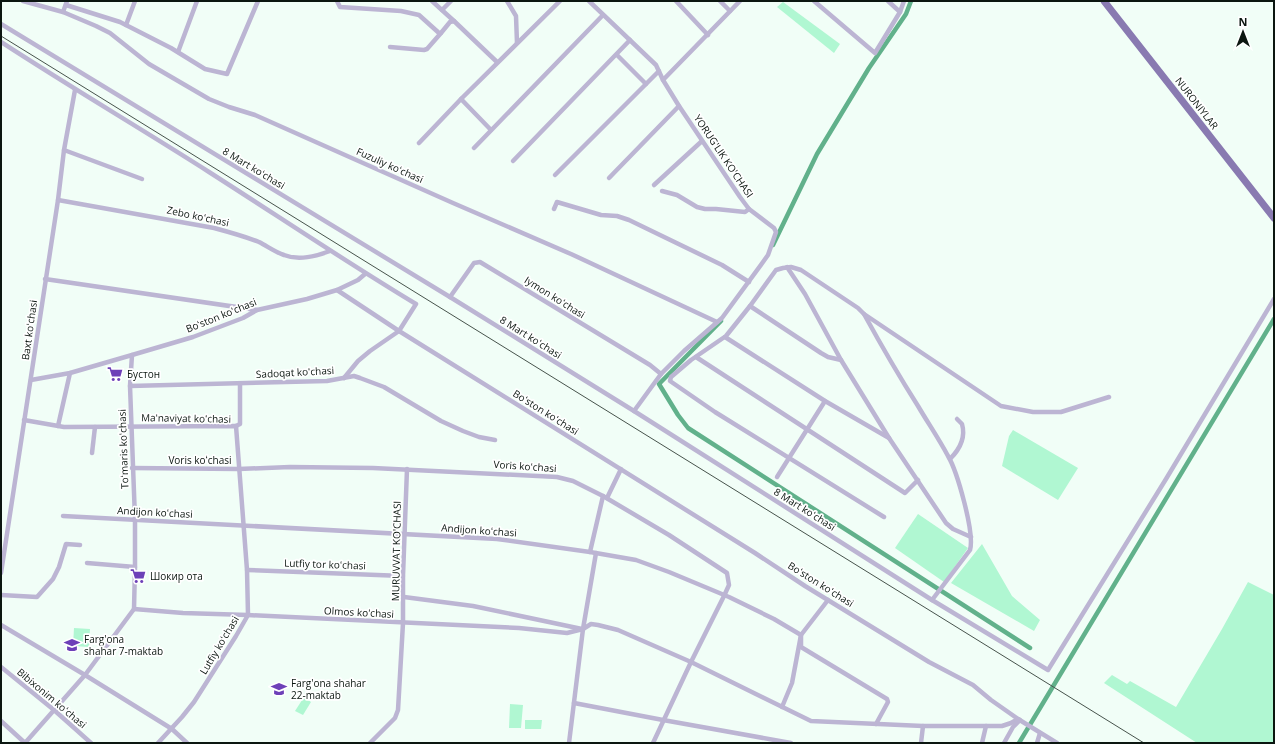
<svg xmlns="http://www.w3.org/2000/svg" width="1275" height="744" font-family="'Open Sans',sans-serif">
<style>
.green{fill:#b0f7d2}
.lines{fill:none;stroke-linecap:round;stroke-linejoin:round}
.canal{stroke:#61b18b;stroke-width:4.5}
.street{stroke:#bcb5d3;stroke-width:4.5}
.primary{stroke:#897ab1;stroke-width:7}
.rail{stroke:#47534c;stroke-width:1}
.labels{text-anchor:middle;stroke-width:3.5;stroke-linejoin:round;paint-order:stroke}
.street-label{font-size:10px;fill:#0b1610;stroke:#fff}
.poi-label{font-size:10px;fill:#0b1610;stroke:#fff;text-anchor:start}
</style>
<rect width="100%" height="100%" fill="#f1fef7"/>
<!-- green -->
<g class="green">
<path d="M783 2 840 44 834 53 777 7Z"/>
<path d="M1013 430 1078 468 1058 500 1002 466 1009 436Z"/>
<path d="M918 514 968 548 944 582 895 548Z"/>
<path d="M982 544 1012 596 1040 620 1034 631 951 583Z"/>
<path d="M1248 582 1274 595V743H1197L1104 683 1112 675 1127 684 1130 681 1176 707 1222 629Z"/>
<path d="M74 628 90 629 89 647 73 646Z"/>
<path d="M304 697 311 702 303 715 295 711Z"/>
<path d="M510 704 523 705 521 728H509Z"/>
<path d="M525 720H542L541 729H525Z"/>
</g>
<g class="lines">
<!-- canal -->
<g class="canal">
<path d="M773 245 817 154 869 68 906 14 911 1"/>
<path d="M721 321 659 384 678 415 688 428 1030 648"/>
<path d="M1019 743 1274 319"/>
</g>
<!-- street -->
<g class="street">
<path d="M23 1 63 12 96 26 110 33 149 64 209 99 229 107 255 115 453 203 571 254 717 322"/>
<path d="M337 1 340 7 401 11 419 15 439 33H441L450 22 454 21 497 62"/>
<path d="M432 1 454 21"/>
<path d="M507 1 516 16 517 43"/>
<path d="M589 1 656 65 663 80 679 106 740 197 749 209 774 228 776 232 768 255 763 262 722 318 684 351 661 374 634 411"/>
<path d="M676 1 708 35"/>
<path d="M720 1 730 11"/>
<path d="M814 1 875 53 900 12 904 1"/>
<path d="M888 1 900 12"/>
<path d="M66 5 120 22 171 48 205 69 227 74 258 1"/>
<path d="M442 10 451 1"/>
<path d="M63 12 67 1"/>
<path d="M1 24 450 297 634 411 932 600 1048 670 1166 479 1274 299"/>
<path d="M126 25 135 1"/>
<path d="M1 42C70 87 140 128 209 172 278 216 346 262 416 304L399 331 370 351 358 361 344 378"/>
<path d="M390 47 424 50 427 49 441 33"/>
<path d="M178 52 197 1"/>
<path d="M617 55 646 84"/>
<path d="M663 80 740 1"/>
<path d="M461 99 491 130"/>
<path d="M419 143 461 99 560 1"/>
<path d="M474 148 603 15"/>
<path d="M64 150 142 179"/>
<path d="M513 161 630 40"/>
<path d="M555 175 659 71"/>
<path d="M609 178 679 106"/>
<path d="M654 185 702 141"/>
<path d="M662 191 677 195 697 207 705 209H716L745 212 749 209"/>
<path d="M58 200 214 228C229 232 244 236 259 242 267 246 275 252 284 255 299 261 316 256 330 251"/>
<path d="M554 209 557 202 601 215 617 216 629 220 722 265 749 282"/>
<path d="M787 267 805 294 841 360 889 438 946 523 953 529 971 537"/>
<path d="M45 279 257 310"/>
<path d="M337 290 358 280 365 274"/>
<path d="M450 297 474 263 480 262 650 365 661 374"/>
<path d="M750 306 821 353 828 357 841 360"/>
<path d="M864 314C881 345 899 376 918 406 928 423 939 439 948 456 957 471 975 533 970 550L932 600"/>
<path d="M725 337 825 401 889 438"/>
<path d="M696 357 905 493 918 480"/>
<path d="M31 380 70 373 132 355 193 337 243 318 257 310 307 299 337 290 399 331 755 553 805 586 929 662 973 685 991 700 1018 719 1057 743"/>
<path d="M130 386 327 381 354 376 360 378 384 387 441 421 463 431 479 437 495 440"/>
<path d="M24 420 64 427 236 426 247 570 248 615 236 636 194 702 182 717 158 743"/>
<path d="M58 426 70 373"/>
<path d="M236 426 240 424V384"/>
<path d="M92 453 95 427"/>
<path d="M950 459C959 450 966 438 962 424L957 419"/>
<path d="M132 468 239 469 290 467 373 468 557 477 573 481 603 496 669 535 727 573 729 585 724 596 691 662 653 743"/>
<path d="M777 477 825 401"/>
<path d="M607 498 621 469"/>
<path d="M63 516 497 539 590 552 636 560 669 572 729 597 774 619 801 635 792 683 782 707"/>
<path d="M884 517 715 412 670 381 671 377 691 360 726 336 750 306 776 270 783 268 791 267 801 270 858 308 864 314 1001 406 1033 412H1061L1109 397"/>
<path d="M590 552 603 496"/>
<path d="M87 563 135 567"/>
<path d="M247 570 403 576"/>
<path d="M1 573 58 200 64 150 75 90"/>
<path d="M1 595 37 597 53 579 59 567 66 544 80 545"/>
<path d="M404 597 473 606 582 629"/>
<path d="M828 600 801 635V647L887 699 888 702 876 724"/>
<path d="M134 609 183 613 248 615 519 628 567 633 583 629 591 624 598 625 618 630 691 662 811 721 923 726H1002L1011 723 1018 719"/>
<path d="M1 625 85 675 172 729 187 743"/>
<path d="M1 667 54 710 91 743"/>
<path d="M574 703 663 720 791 743"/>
<path d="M1 721 25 743"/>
<path d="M25 743 85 675 134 609 135 567V519L130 386 132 355"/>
<path d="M370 743 395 718 398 710 403 623V576L407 469"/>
<path d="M569 743 583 629 596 553"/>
<path d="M921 743 923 726"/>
<path d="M982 743 986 726"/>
<path d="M1004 743 1013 727 1020 720"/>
<path d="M1037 743 1040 733"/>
</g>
<!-- primary -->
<path class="primary" d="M1104 1 1274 218"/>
<!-- rail -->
<path class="rail" d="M1 36 1144 743"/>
</g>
<!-- icons -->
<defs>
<symbol id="supermarket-bare" viewBox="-9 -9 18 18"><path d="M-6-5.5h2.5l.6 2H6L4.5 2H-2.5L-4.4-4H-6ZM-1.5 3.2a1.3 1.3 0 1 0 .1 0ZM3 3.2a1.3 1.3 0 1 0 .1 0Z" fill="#6d40b8" stroke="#fff" stroke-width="2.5" paint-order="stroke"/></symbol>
<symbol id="school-bare" viewBox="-9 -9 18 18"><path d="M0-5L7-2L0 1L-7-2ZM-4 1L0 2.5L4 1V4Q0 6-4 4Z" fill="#6d40b8" stroke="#fff" stroke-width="2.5" paint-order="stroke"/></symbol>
</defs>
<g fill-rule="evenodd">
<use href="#supermarket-bare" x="104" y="363" width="22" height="22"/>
<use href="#supermarket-bare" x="127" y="565" width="22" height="22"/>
<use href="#school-bare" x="61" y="634" width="22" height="22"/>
<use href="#school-bare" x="268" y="678" width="22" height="22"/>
</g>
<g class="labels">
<!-- street labels -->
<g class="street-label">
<text transform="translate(1197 103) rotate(52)" y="4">NURONIYLAR</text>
<text transform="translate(724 156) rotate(56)" y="4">YORUG'LIK KO'CHASI</text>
<text transform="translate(390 165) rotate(24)" y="4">Fuzuliy koʻchasi</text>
<text transform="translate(254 168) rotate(31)" y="4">8 Mart koʻchasi</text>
<text transform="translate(198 216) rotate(12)" y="4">Zebo koʻchasi</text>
<text transform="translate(555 297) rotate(32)" y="4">Iymon koʻchasi</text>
<text transform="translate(221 315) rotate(-22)" y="4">Boʻston koʻchasi</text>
<text transform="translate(29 330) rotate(-82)" y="4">Baxt koʻchasi</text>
<text transform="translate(531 337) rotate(32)" y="4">8 Mart koʻchasi</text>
<text transform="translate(295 372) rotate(-3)" y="4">Sadoqat koʻchasi</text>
<text transform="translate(546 412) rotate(32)" y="4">Boʻston koʻchasi</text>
<text transform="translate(186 418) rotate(1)" y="4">Maʻnaviyat koʻchasi</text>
<text transform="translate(123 449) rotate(-92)" y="4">Toʻmaris koʻchasi</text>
<text x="200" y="464">Voris koʻchasi</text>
<text transform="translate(525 466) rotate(4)" y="4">Voris koʻchasi</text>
<text transform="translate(805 509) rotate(32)" y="4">8 Mart koʻchasi</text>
<text transform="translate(155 512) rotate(3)" y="4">Andijon koʻchasi</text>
<text transform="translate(479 530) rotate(4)" y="4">Andijon koʻchasi</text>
<text transform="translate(396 551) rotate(-89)" y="4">MURUVVAT KO'CHASI</text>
<text transform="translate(325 564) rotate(2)" y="4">Lutfiy tor koʻchasi</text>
<text transform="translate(821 584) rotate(32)" y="4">Boʻston koʻchasi</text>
<text transform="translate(359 612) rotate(3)" y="4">Olmos koʻchasi</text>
<text transform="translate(219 645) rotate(-59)" y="4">Lutfiy koʻchasi</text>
<text transform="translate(52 698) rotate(40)" y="4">Bibixonim koʻchasi</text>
</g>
<!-- poi labels -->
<g class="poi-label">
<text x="127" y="378">Бустон</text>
<text x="150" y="580">Шокир ота</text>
<text x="84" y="643">Farg'ona<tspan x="84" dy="12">shahar 7-maktab</tspan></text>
<text x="291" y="687">Farg'ona shahar<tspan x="291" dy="12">22-maktab</tspan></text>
</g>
</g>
<!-- border -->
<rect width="1275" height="744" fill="none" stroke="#0b1610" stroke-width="4"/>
<!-- north arrow -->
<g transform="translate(1243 32)" stroke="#ffffff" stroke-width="3" paint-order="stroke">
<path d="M0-3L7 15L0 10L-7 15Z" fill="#0b1610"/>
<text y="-6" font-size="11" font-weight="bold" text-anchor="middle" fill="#0b1610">N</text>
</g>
</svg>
